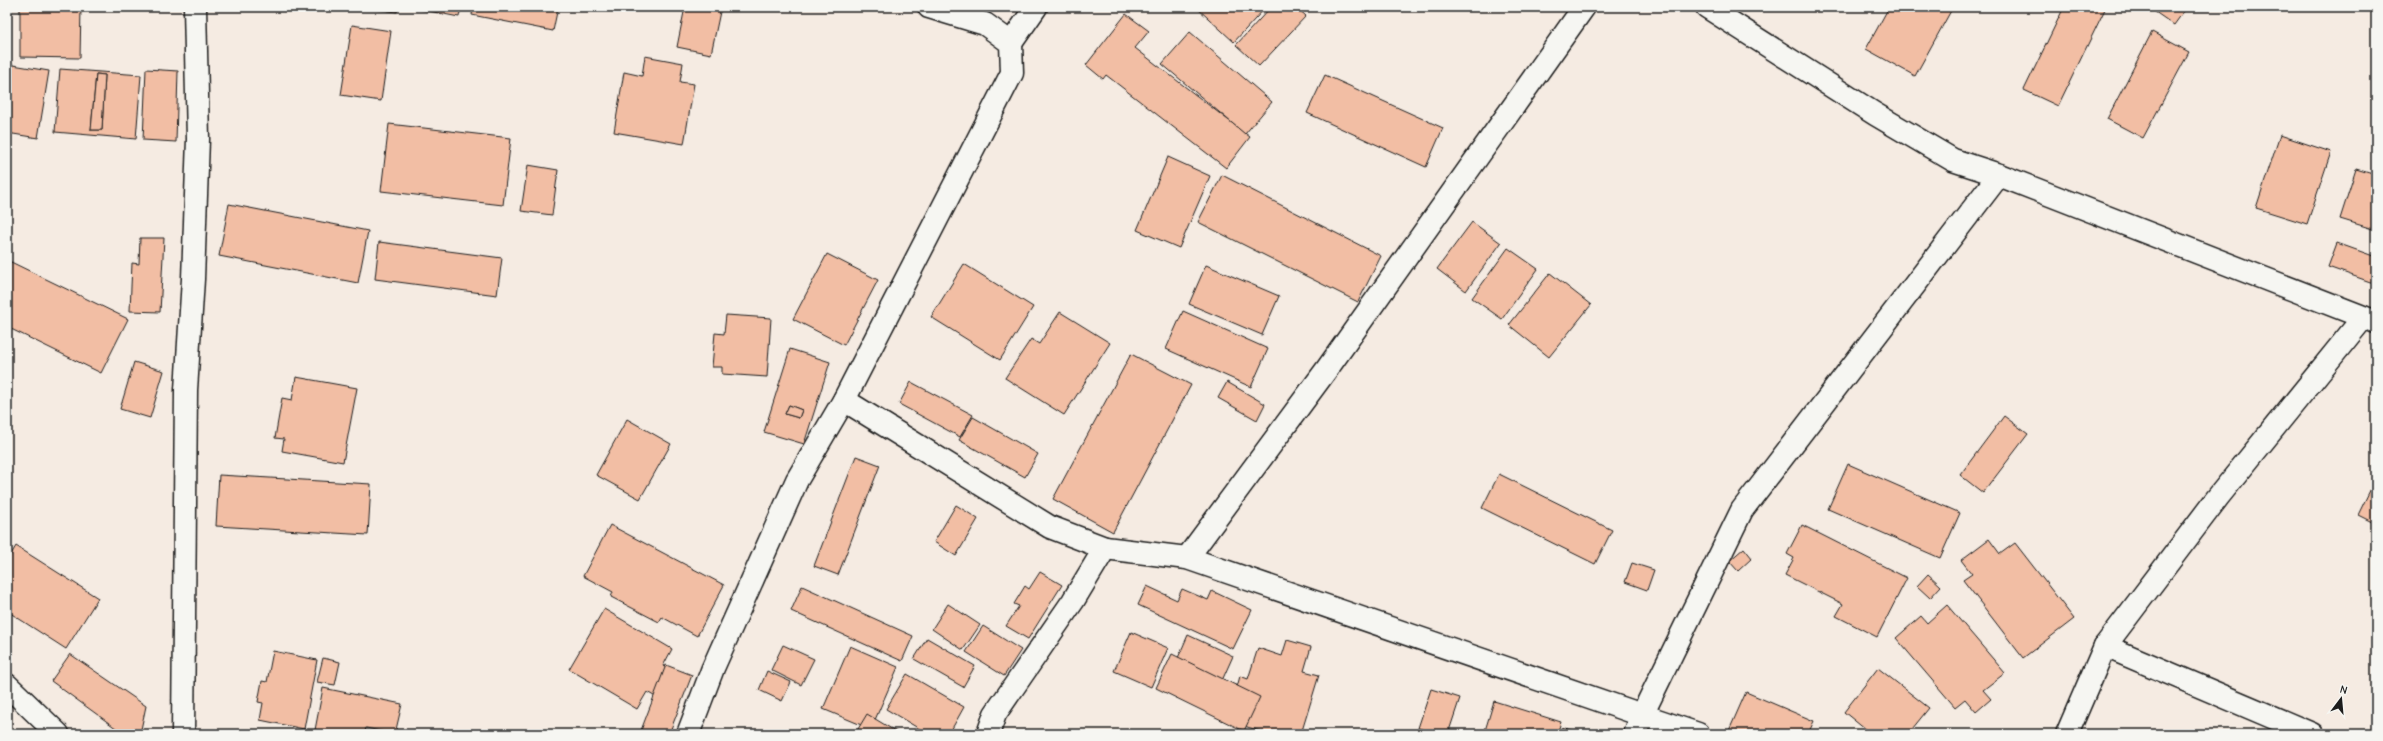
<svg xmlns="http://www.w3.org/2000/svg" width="2383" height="741" font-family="'Comic Neue',sans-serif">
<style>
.building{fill:#f2bea4;stroke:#1c1c1c;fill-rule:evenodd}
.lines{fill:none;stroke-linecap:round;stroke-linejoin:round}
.minor-casing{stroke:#1c1c1c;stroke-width:25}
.minor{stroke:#f6f6f2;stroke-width:22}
</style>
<rect width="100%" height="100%" fill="#f5ebe2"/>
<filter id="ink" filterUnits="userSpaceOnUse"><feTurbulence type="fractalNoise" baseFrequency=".025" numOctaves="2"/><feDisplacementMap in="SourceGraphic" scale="8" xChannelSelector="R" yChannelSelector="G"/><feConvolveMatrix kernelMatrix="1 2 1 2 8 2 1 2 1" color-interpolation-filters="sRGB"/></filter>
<g filter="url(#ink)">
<!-- building -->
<g class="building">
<path d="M20 7H81L80 58 20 57Z"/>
<path d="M357 7H398L397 12Z"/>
<path d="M408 7H461L459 17Z"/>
<path d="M473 7H558L553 31 472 15Z"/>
<path d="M685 7H721L711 54 677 47Z"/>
<path d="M1196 7H1266L1234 42Z"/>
<path d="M1271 7H1296L1306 16 1259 66 1236 45Z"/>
<path d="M1889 7H1953L1915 76 1866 49Z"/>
<path d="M2064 7H2106L2058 106 2024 90Z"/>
<path d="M2148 7H2187L2174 25Z"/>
<path d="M1126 14 1149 31 1135 48 1250 137 1226 168 1106 75 1103 79 1086 65Z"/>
<path d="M352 25 391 31 381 101 341 95Z"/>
<path d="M1190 32 1272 102 1245 134 1162 64Z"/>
<path d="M2152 32 2189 52 2143 138 2107 119Z"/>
<path d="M645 56 683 63 680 82 694 84 684 144 614 132 624 72 642 76Z"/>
<path d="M7 64 49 71 38 138 7 133Z"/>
<path d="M60 69 141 75 136 139 55 132ZM96 74 105 75 102 130H91Z"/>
<path d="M146 69 178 71 176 142 143 140Z"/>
<path d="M96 74 105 75 102 130H91Z"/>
<path d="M1325 75 1443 128 1426 167 1307 113Z"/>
<path d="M389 124 511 138 503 205 381 191Z"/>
<path d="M2280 135 2331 152 2307 224 2256 208Z"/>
<path d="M1168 157 1210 176 1179 248 1137 230Z"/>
<path d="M528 165 558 170 552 215 521 211Z"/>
<path d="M2356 169 2376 175V230L2340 219Z"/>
<path d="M1222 175 1381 256 1358 302 1198 222Z"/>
<path d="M229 204 368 231 358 283 219 256Z"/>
<path d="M1472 222 1501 243 1466 291 1437 269Z"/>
<path d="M140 238H164L160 312 130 311 132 263 139 264Z"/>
<path d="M379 242 502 258 497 295 375 279Z"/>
<path d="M2337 243 2376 257V284L2328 267Z"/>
<path d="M1508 248 1538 269 1502 319 1472 298Z"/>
<path d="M827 254 878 280 844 345 793 319Z"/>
<path d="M9 261 128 319 101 373 7 327Z"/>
<path d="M964 264 1033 307 1000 360 931 317Z"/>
<path d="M1206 265 1279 296 1262 335 1189 304Z"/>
<path d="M1550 273 1591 305 1549 357 1509 325Z"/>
<path d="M1183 311 1268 349 1251 387 1166 349Z"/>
<path d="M1060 312 1110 343 1064 415 1005 378 1031 339 1039 344Z"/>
<path d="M726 315 771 318 767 377 722 374V367H712L715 333 724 334Z"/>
<path d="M790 349 830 362 804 444 764 432ZM789 405 802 410 799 418 785 414Z"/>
<path d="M1131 354 1191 385 1113 532 1053 499Z"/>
<path d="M134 362 164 371 150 418 120 409Z"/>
<path d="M296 377 357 388 343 462 282 451 284 439 275 438 282 398 292 400Z"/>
<path d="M911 382 973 415 960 437 899 404Z"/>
<path d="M1227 382 1265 404 1257 420 1218 398Z"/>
<path d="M789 405 802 410 799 418 785 414Z"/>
<path d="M2004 416 2028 434 1983 493 1960 475Z"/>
<path d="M973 417 1038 454 1025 477 959 440Z"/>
<path d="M627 419 671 444 640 499 596 475Z"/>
<path d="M856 456 880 465 838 575 814 566Z"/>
<path d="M1848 464 1960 513 1940 558 1828 509Z"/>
<path d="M1499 474 1612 530 1595 564 1482 508Z"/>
<path d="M219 475 371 484 368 535 216 526Z"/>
<path d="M2376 478V524L2358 515Z"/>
<path d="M956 505 978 519 956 556 934 542Z"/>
<path d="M610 525 724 585 697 636 662 617 659 622 611 597 613 592 583 576Z"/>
<path d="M1802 525 1907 578 1877 637 1836 616 1843 604 1785 575 1794 558 1787 554Z"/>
<path d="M1989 539 2000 554 2015 543 2074 619 2023 658 1963 580 1972 574 1961 560Z"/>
<path d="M16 546 98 598 66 649 7 611V561Z"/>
<path d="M1744 548 1752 558 1738 571 1729 561Z"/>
<path d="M1632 563 1654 570 1647 590 1625 582Z"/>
<path d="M1040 572 1062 585 1028 639 1006 626 1019 606 1014 604 1025 586 1029 589Z"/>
<path d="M1928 574 1941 586 1930 598 1917 586Z"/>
<path d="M802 586 913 636 902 661 791 611Z"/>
<path d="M1147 586 1177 600 1182 589 1208 600 1212 591 1252 610 1233 649 1138 605Z"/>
<path d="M948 604 980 625 963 650 932 629Z"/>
<path d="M1947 605 2005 673 1983 690 1991 699 1976 712 1965 699 1955 707 1896 638 1921 616 1927 623Z"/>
<path d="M604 609 672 649 663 666 674 673 659 699 647 692 637 709 569 669Z"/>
<path d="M983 626 1021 650 1004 676 966 652Z"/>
<path d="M1131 632 1168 648 1151 687 1114 671Z"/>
<path d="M1188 635 1233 656 1216 694 1171 674Z"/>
<path d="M927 638 975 666 963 687 914 659Z"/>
<path d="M1287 640 1311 647 1304 671 1319 675 1301 734H1270L1231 722 1239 696 1235 695 1240 676 1248 679 1258 648 1282 656Z"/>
<path d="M783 645 814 659 801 685 771 670Z"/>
<path d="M850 646 898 667 871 729 823 709Z"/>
<path d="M273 651 317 660 304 729 260 720 263 703 258 702 262 681 267 682Z"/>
<path d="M70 654 146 706 140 734H124L51 681Z"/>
<path d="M1172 654 1260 697 1244 731 1156 688Z"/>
<path d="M323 658 340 662 335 685 317 682Z"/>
<path d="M666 665 692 675 669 734H643L640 733Z"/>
<path d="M1878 668 1929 708 1908 734H1871L1844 712Z"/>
<path d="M767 671 791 682 782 701 759 690Z"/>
<path d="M907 674 964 707 949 734H928L886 709Z"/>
<path d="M323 688 402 704 395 734 366 728 364 734H335L315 730Z"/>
<path d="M1431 689 1460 698 1448 734H1438L1418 728Z"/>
<path d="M1746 692 1814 721 1808 734 1728 733Z"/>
<path d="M1494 701 1561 722 1557 734H1484Z"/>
<path d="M867 714 900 734H855Z"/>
<path d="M1562 727 1582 734H1559Z"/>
</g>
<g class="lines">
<defs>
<g id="minor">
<path d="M1707 7 1875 114 1953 160 1999 175 2376 322"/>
<path d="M1011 43 1036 7"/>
<path d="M844 400 1050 527 1105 548 1073 601 995 714 988 734"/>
<path d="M1105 548 1187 558 1642 715 1742 510 1999 175"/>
<path d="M1187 558 1327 369 1584 7"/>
<path d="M2105 646 2312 734"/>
<path d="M7 685 58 734"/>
<path d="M183 734 186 390 193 279 198 139 195 7"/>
<path d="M688 734 713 668 797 480 844 400 1012 73 1011 43 985 24 929 7"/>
<path d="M1635 734 1642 715 1698 734"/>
<path d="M2067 734 2105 646 2218 497 2363 318"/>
</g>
</defs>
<!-- minor casing -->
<use href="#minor" class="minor-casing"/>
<!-- minor -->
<use href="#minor" class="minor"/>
</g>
</g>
<!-- margin -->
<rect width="2383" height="741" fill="none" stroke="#f6f6f2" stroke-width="24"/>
<rect x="12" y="12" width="2359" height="717" fill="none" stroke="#1c1c1c" stroke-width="1.5" filter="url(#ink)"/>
<!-- north arrow -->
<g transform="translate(2341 699) rotate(16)" stroke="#f6f6f2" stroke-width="3" paint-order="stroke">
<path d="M0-3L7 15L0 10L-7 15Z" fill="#1c1c1c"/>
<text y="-6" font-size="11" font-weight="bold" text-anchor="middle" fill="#1c1c1c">N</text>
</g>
</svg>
